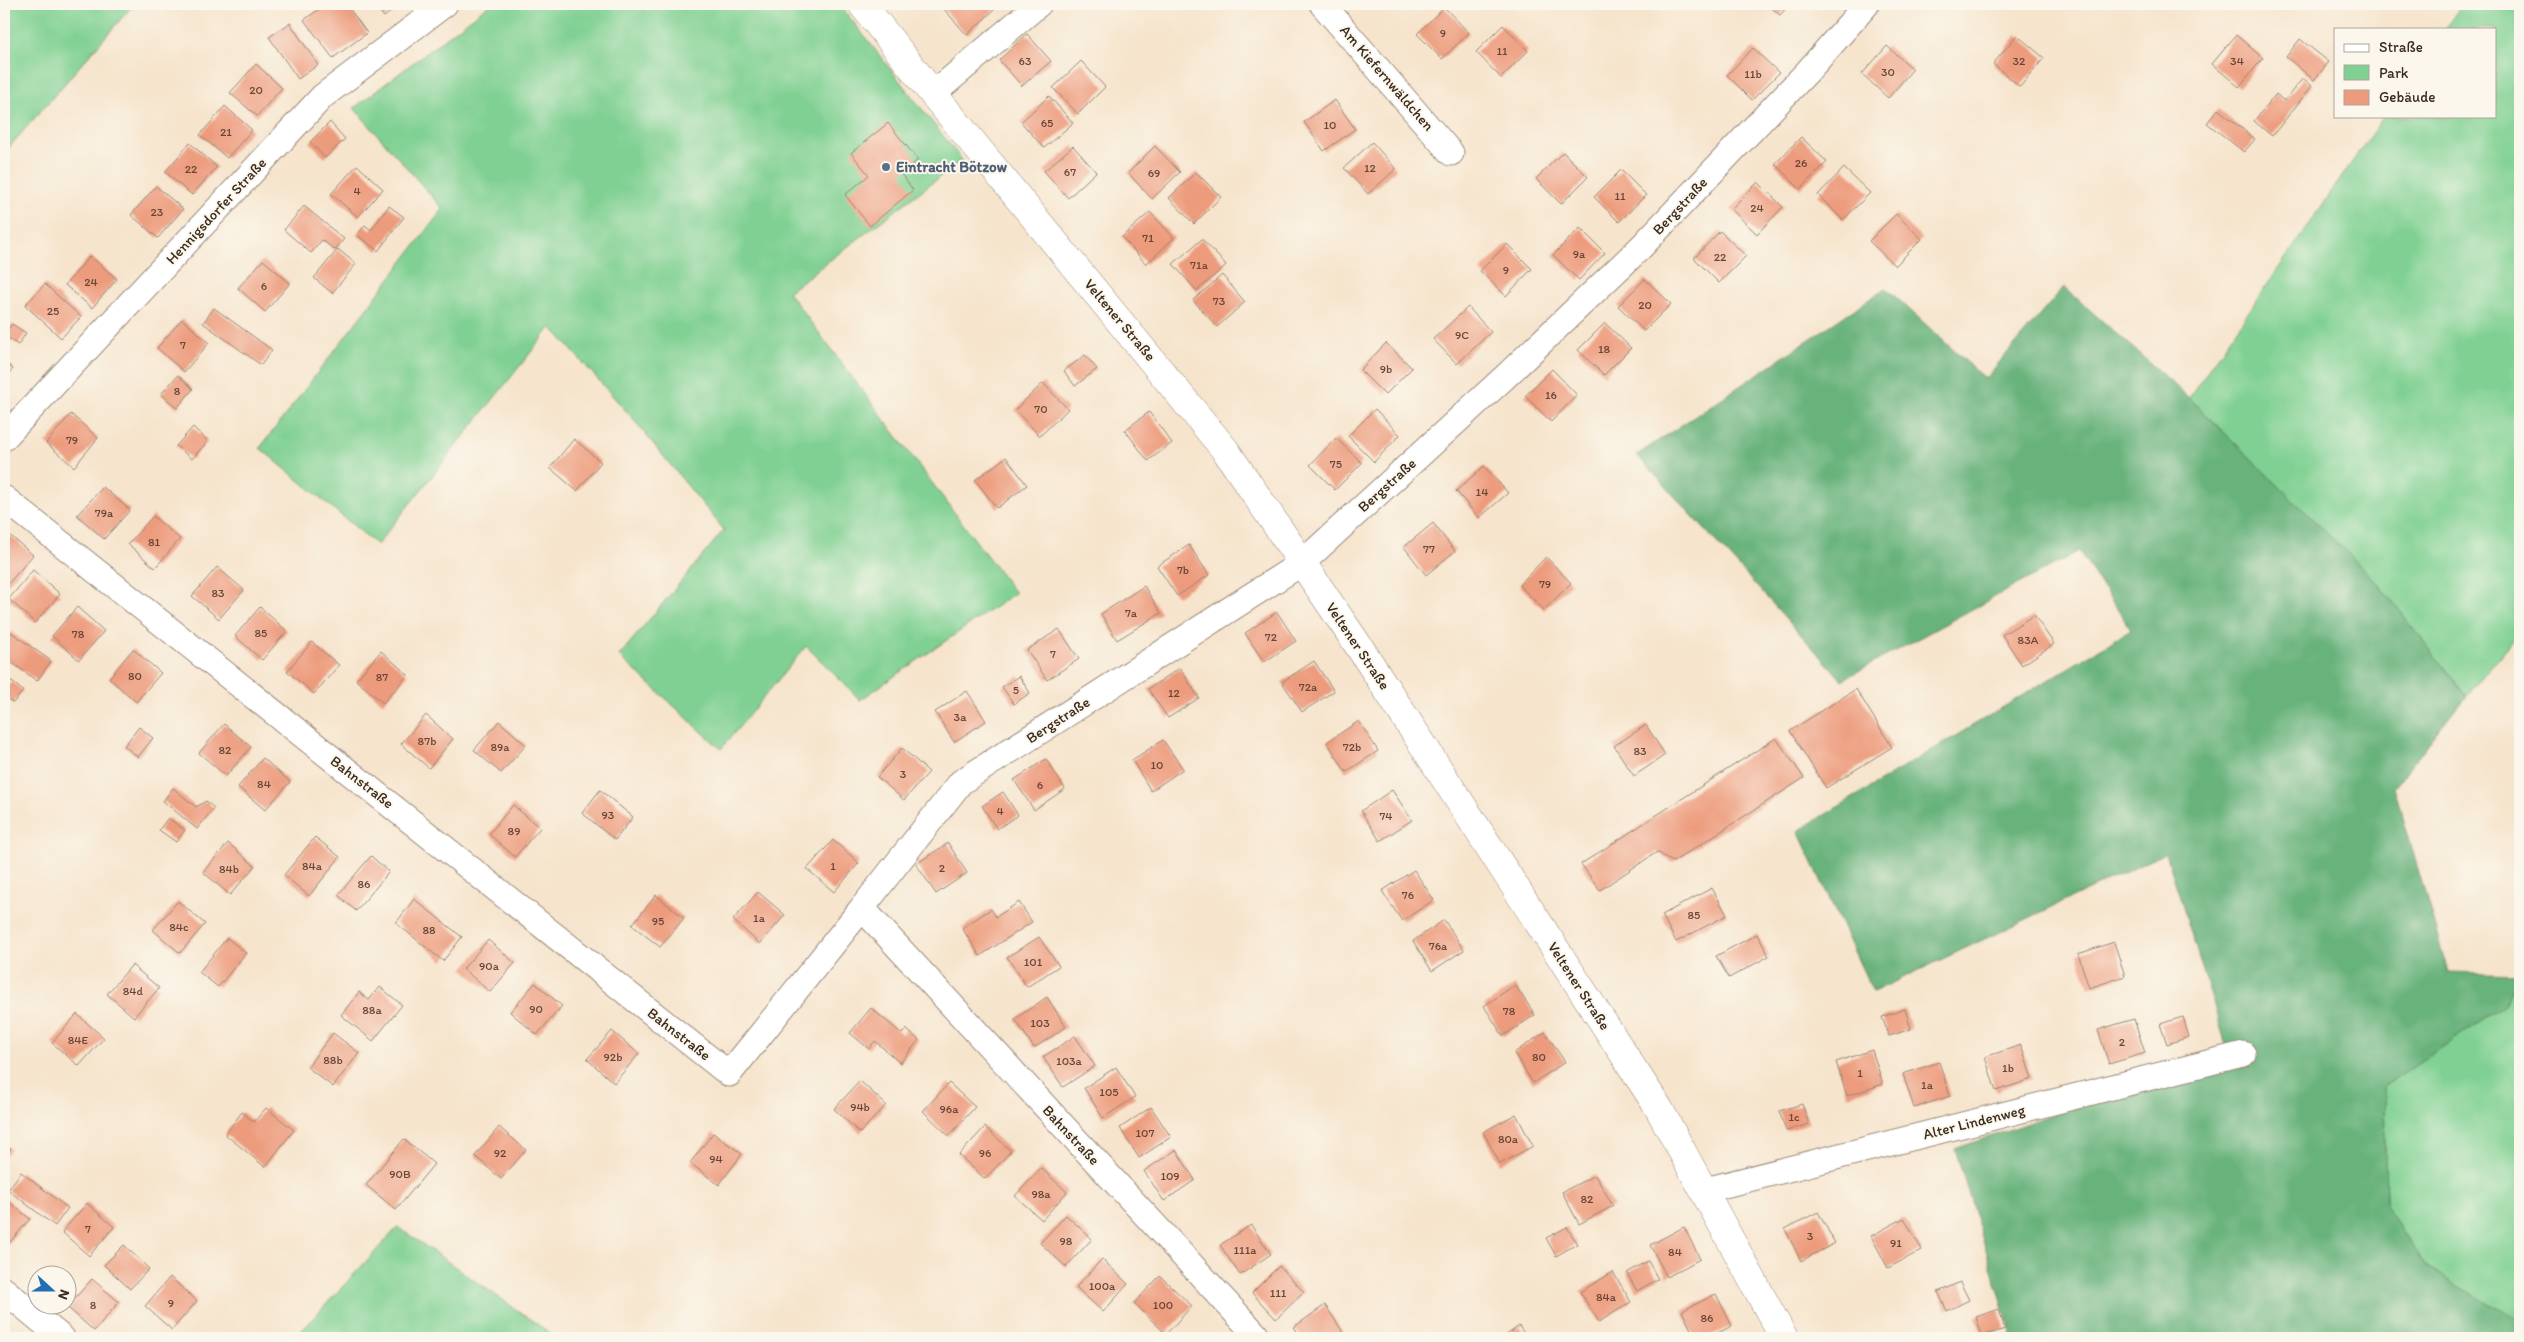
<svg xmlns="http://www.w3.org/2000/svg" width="2524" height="1342" font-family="Itim,sans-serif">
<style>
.green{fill:#7fd092;stroke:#5d7d58}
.forest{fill:#67b27c;stroke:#516e4d}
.building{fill:#ed9b7d}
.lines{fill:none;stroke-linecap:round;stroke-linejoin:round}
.street-casing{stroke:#988775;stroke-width:27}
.secondary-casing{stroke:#988775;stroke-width:29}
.street{stroke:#fff;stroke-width:25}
.secondary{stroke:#fff;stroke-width:28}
.service-dot{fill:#5c6f8a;stroke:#fbf7ec;stroke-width:2}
.labels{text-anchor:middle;stroke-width:4;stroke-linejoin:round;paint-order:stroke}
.number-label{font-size:12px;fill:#684636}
.street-label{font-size:15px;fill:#3b2a1e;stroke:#fbf7ec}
.service-label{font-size:15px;font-weight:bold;fill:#4e5e75;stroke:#fbf7ec;text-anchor:start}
</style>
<rect width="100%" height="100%" fill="#fbf7ec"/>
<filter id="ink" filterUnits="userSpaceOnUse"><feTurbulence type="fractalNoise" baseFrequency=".02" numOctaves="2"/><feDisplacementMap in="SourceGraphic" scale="10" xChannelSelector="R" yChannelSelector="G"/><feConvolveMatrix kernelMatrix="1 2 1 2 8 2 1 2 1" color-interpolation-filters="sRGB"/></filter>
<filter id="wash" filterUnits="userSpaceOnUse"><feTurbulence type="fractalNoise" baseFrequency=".0096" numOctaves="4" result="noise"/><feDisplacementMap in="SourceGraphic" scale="20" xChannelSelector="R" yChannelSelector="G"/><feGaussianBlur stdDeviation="1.12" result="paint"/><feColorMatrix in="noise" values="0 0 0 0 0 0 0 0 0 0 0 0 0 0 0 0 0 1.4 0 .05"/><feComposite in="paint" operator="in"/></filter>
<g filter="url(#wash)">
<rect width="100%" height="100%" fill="#f6e4cc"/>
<!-- green -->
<g class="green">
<path d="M4 4H134L4 153Z"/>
<path d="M490 4H839L962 160 788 292 1015 593 860 700 806 646 721 749 619 656 724 530 628 413 551 327 377 545 260 448 443 209 354 108Z"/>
<path d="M2462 4H2520V632L2466 696 2379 584 2189 398 2384 116H2495V29H2445Z"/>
<path d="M2520 975V1321L2426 1268 2386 1206 2384 1087 2504 1005Z"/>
<path d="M398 1227 557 1338H295Z"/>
</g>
<!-- forest -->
<path class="forest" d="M2064 287 2189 398 2379 584 2466 696 2394 787 2448 972 2520 974 2504 1005 2384 1087 2386 1206 2426 1268 2520 1321V1338H2013L1955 1149 2228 1051 2166 853 1873 992 1798 831 2131 630 2079 551 1842 680 1637 455 1886 288 1985 379Z"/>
<g id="blocks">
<!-- building -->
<g class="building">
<path d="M326 4H346L367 33 333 58 304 20Z"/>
<path d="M374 4H400L384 17Z"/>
<path d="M948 4H990L995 9 967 35 943 8Z"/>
<path d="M1767 4H1790L1780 15Z"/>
<path d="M1444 7 1469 33 1442 59 1417 34Z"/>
<path d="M290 23 318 65 298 79 269 37Z"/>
<path d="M1503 25 1528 51 1501 78 1476 52Z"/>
<path d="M1027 34 1051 61 1022 86 999 60Z"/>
<path d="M2017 35 2044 58 2020 87 1993 64Z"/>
<path d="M2236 35 2263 58 2239 87 2212 64Z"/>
<path d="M2300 39 2329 62 2314 80 2286 57Z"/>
<path d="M1887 46 1913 69 1888 98 1862 74Z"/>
<path d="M1753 48 1779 73 1752 100 1727 75Z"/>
<path d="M1081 61 1105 87 1078 114 1053 88Z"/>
<path d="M256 64 282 88 257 116 230 93Z"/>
<path d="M2303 78 2312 86 2272 136 2254 121 2276 94 2284 101Z"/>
<path d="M1049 96 1073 123 1044 148 1021 122Z"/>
<path d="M1335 100 1355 129 1324 151 1304 122Z"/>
<path d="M225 106 252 130 227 158 200 135Z"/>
<path d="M2218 109 2255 139 2244 152 2207 123Z"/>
<path d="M330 122 345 139 325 158 310 142Z"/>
<path d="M888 123 918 160 901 174 913 190 870 226 845 195 869 175 851 153Z"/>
<path d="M1801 137 1827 162 1800 189 1775 164Z"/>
<path d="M1372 142 1396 169 1368 194 1344 168Z"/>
<path d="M190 143 217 167 192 195 165 172Z"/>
<path d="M1073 146 1096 172 1068 198 1044 171Z"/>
<path d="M1155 146 1180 172 1152 199 1128 173Z"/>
<path d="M1563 152 1588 177 1561 204 1536 179Z"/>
<path d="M357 165 383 189 358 217 331 194Z"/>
<path d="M1844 168 1870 193 1843 220 1818 195Z"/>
<path d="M1621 170 1646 195 1619 222 1594 197Z"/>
<path d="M1196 172 1221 197 1194 224 1169 198Z"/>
<path d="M1758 182 1783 207 1757 234 1731 209Z"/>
<path d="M156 186 183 209 158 238 131 215Z"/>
<path d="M304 206 344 239 335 250 322 240 311 253 284 230Z"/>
<path d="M389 206 404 217 378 251 357 235 365 225 371 230Z"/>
<path d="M1150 212 1174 238 1146 264 1122 237Z"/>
<path d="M1896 214 1922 239 1895 266 1869 241Z"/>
<path d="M1580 228 1605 253 1579 280 1553 255Z"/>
<path d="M1720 231 1746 256 1719 283 1694 258Z"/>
<path d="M1202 239 1226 265 1197 291 1173 264Z"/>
<path d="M1507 244 1532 269 1506 296 1480 271Z"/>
<path d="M338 249 356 264 332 293 314 278Z"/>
<path d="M90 256 117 279 92 308 65 285Z"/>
<path d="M263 260 290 283 265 312 238 288Z"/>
<path d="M1222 275 1245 302 1217 327 1193 300Z"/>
<path d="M1645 279 1671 304 1644 331 1618 306Z"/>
<path d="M45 284 81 317 61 338 25 305Z"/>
<path d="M1468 307 1491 332 1457 364 1433 339Z"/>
<path d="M214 308 272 350 261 365 203 323Z"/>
<path d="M182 319 209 343 184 372 157 348Z"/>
<path d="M1605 323 1631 348 1604 375 1578 350Z"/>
<path d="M12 324 26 333 18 345 4 335Z"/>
<path d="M1386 343 1412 368 1385 395 1360 370Z"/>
<path d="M1085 355 1097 369 1075 386 1064 371Z"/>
<path d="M4 361 13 369 4 379Z"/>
<path d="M1552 369 1577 395 1551 422 1525 396Z"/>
<path d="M178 375 193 389 177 408 161 394Z"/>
<path d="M1043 383 1068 409 1040 436 1015 410Z"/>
<path d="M1375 409 1400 435 1374 462 1348 436Z"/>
<path d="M1149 412 1172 443 1148 461 1125 430Z"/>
<path d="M71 414 98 438 74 467 46 443Z"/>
<path d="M193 427 208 441 192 459 176 446Z"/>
<path d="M1336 438 1362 463 1335 490 1310 465Z"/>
<path d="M574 439 601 462 577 491 550 468Z"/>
<path d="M1006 457 1027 485 997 508 975 480Z"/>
<path d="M1484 466 1508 493 1479 518 1456 491Z"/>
<path d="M103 487 130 510 104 539 77 515Z"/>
<path d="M153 516 180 539 155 568 128 544Z"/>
<path d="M1433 523 1455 551 1426 575 1404 547Z"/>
<path d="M6 532 33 555 8 584 4 581V534Z"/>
<path d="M1189 545 1209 575 1177 596 1157 566Z"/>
<path d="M1546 557 1571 583 1544 610 1519 585Z"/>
<path d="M217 567 244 590 219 619 192 596Z"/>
<path d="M33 570 60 594 35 623 9 599Z"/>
<path d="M1144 586 1161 613 1117 640 1101 614Z"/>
<path d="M77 607 104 631 79 660 52 636Z"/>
<path d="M260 607 287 631 262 660 235 636Z"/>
<path d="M1277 612 1296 641 1264 662 1245 633Z"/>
<path d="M2034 615 2054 644 2022 665 2002 635Z"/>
<path d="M1059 629 1079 659 1047 680 1027 650Z"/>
<path d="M11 632 51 661 37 681 4 657V641Z"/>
<path d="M312 642 339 665 314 694 287 671Z"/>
<path d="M133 649 161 673 136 702 109 678Z"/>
<path d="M381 651 408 675 383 703 356 680Z"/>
<path d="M1314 661 1334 691 1302 712 1282 682Z"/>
<path d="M1180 668 1199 698 1168 718 1148 689Z"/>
<path d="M1019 676 1030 693 1014 704 1002 687Z"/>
<path d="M11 681 23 691 13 703 4 696V690Z"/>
<path d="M1856 689 1892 747 1826 788 1790 731Z"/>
<path d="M967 691 986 721 954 742 935 712Z"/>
<path d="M426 715 453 739 429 768 401 744Z"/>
<path d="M499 721 526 745 501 773 474 750Z"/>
<path d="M1359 721 1378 751 1346 772 1327 742Z"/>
<path d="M224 724 251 747 226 776 199 753Z"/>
<path d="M1646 725 1665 755 1634 776 1614 746Z"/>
<path d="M139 727 153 738 138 757 124 746Z"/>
<path d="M1776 738 1804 778 1673 862 1657 852 1600 890 1581 864Z"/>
<path d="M1163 740 1183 769 1151 791 1132 760Z"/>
<path d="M902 748 929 772 904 800 877 777Z"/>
<path d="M263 758 290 782 265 810 238 787Z"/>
<path d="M1046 759 1065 789 1034 810 1014 780Z"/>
<path d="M173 788 196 807 206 801 214 808 197 829 163 801Z"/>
<path d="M600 790 633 817 615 840 582 813Z"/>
<path d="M1392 790 1412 820 1380 841 1361 811Z"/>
<path d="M1003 792 1018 815 997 829 982 806Z"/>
<path d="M513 805 540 828 515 857 489 834Z"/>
<path d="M168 818 185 830 176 842 159 830Z"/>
<path d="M315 837 340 857 309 896 284 875Z"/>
<path d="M833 840 859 863 834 892 807 869Z"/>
<path d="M228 843 255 866 230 895 203 872Z"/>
<path d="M948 843 967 873 936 894 916 864Z"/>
<path d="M371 856 389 872 356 911 338 895Z"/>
<path d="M1414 870 1434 900 1402 921 1382 891Z"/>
<path d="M1712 888 1727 915 1676 942 1662 915Z"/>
<path d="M758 892 785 915 760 944 733 920Z"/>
<path d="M656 895 684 918 660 947 632 925Z"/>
<path d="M414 899 462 937 443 961 396 923Z"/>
<path d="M178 901 205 924 180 953 153 930Z"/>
<path d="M1019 902 1032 922 980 956 962 928 991 909 996 917Z"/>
<path d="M1444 920 1464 950 1432 971 1413 941Z"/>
<path d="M1757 934 1769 956 1729 978 1716 956Z"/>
<path d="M1039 937 1059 966 1027 987 1007 957Z"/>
<path d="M227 938 246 953 218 987 199 972Z"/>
<path d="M488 940 515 963 490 992 463 969Z"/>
<path d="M2114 942 2125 976 2089 988 2078 954Z"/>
<path d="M132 965 159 988 134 1017 107 994Z"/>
<path d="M535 983 562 1006 537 1035 510 1012Z"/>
<path d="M1515 985 1535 1015 1503 1036 1484 1006Z"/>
<path d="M380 987 402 1005 373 1041 341 1015 359 992 369 1000Z"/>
<path d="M1047 997 1066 1027 1034 1048 1015 1019Z"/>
<path d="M871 1008 902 1034 906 1029 919 1040 900 1063 875 1041 869 1049 850 1033Z"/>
<path d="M1905 1009 1911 1029 1889 1036 1882 1017Z"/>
<path d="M77 1014 104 1038 79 1066 52 1043Z"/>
<path d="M2183 1017 2189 1037 2167 1044 2160 1024Z"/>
<path d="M2134 1019 2145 1053 2109 1064 2098 1030Z"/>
<path d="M612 1031 639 1054 614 1083 587 1059Z"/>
<path d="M1545 1032 1565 1062 1533 1083 1514 1053Z"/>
<path d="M333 1033 359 1053 333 1087 307 1067Z"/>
<path d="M1075 1036 1095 1066 1063 1087 1043 1057Z"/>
<path d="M2021 1045 2032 1079 1996 1091 1985 1057Z"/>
<path d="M1872 1050 1883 1084 1847 1096 1836 1062Z"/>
<path d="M1939 1062 1950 1096 1914 1108 1903 1074Z"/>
<path d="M1116 1067 1135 1097 1103 1118 1084 1088Z"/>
<path d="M860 1081 886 1105 860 1133 834 1109Z"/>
<path d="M949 1083 975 1107 949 1136 923 1111Z"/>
<path d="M1802 1104 1809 1124 1786 1131 1779 1111Z"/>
<path d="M1151 1107 1171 1137 1139 1158 1120 1128Z"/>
<path d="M266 1108 294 1130 265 1167 225 1134 242 1112 254 1122Z"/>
<path d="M1516 1114 1533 1146 1500 1164 1483 1132Z"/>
<path d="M499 1127 526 1150 501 1179 475 1156Z"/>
<path d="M985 1127 1011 1151 985 1179 959 1155Z"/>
<path d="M713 1133 742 1154 719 1185 690 1163Z"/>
<path d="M404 1139 434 1164 396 1210 366 1185Z"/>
<path d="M4 1144 11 1149 4 1158Z"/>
<path d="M1176 1150 1195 1180 1164 1201 1144 1171Z"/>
<path d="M1041 1168 1067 1192 1042 1220 1015 1196Z"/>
<path d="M21 1172 68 1208 55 1226 8 1190Z"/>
<path d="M1595 1175 1613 1206 1579 1224 1562 1192Z"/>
<path d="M4 1197 30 1219 5 1248 4 1247Z"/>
<path d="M87 1203 114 1227 89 1256 62 1232Z"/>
<path d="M1818 1212 1835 1243 1801 1261 1785 1229Z"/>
<path d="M1066 1215 1092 1239 1066 1267 1040 1243Z"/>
<path d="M1904 1218 1922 1250 1888 1268 1871 1236Z"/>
<path d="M1251 1225 1271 1254 1240 1275 1220 1245Z"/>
<path d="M1567 1227 1577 1244 1556 1256 1546 1238Z"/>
<path d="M1684 1227 1700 1259 1667 1277 1650 1245Z"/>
<path d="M124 1245 149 1269 130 1289 104 1265Z"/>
<path d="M1102 1259 1128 1284 1103 1312 1076 1287Z"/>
<path d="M1648 1261 1658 1279 1637 1291 1627 1273Z"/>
<path d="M1279 1266 1304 1292 1276 1319 1252 1293Z"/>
<path d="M1613 1272 1631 1302 1599 1322 1580 1292Z"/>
<path d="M1160 1276 1192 1306 1166 1334 1134 1303Z"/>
<path d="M170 1277 197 1301 172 1330 145 1306Z"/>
<path d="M92 1279 119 1302 94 1331 67 1307Z"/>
<path d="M1960 1282 1969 1300 1947 1311 1938 1292Z"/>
<path d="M1716 1294 1732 1326 1707 1338H1695L1682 1311Z"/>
<path d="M1325 1305 1345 1335 1340 1338H1302L1294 1327Z"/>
<path d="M1999 1309 2005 1329 1982 1336 1976 1317Z"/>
<path d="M1519 1326 1527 1338H1502Z"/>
</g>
</g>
</g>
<g filter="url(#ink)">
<use href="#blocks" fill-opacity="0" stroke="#988775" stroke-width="1"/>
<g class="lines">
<defs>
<g id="street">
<path d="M1322 4 1451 153"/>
<path d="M933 94 1039 4"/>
<path d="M4 438 323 96 445 4"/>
<path d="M4 498 729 1074 862 908 1259 1338"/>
<path d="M862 908 961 782 1302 563 1506 376 1641 247 1808 71 1867 4"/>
<path d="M1705 1190 2243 1054"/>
<path d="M4 1290 62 1338"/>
</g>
<path id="secondary" d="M862 4 933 94 1226 451 1360 648 1658 1107 1784 1338"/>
</defs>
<!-- street casing -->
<use href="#street" class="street-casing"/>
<!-- secondary casing -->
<use href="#secondary" class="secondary-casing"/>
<!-- street -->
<use href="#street" class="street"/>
<!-- secondary -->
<use href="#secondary" class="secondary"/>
</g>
</g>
<!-- markers -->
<circle class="service-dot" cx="886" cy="167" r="5"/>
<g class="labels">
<!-- number labels -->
<g class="number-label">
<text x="1443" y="37">9</text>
<text x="1502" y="55">11</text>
<text x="1025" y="65">63</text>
<text x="2019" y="65">32</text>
<text x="2237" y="65">34</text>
<text x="1888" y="76">30</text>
<text x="1753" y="78">11b</text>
<text x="256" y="94">20</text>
<text x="1047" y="127">65</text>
<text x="1330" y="129">10</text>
<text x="226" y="136">21</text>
<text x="1801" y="167">26</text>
<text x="1370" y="172">12</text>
<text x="191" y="173">22</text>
<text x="1070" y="176">67</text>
<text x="1154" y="177">69</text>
<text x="357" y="195">4</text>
<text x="1620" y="200">11</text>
<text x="1757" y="212">24</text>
<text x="157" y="216">23</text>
<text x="1148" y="242">71</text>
<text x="1579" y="258">9a</text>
<text x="1720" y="261">22</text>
<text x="1199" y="269">71a</text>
<text x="1506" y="274">9</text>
<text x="91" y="286">24</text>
<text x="264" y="290">6</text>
<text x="1219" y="305">73</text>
<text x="1645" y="309">20</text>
<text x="53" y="315">25</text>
<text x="1462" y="339">9C</text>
<text x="183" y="349">7</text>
<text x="1604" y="353">18</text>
<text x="1386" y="373">9b</text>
<text x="177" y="395">8</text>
<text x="1551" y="399">16</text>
<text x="1041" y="413">70</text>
<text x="72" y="444">79</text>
<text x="1336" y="468">75</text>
<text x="1482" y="496">14</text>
<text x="104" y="517">79a</text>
<text x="154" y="546">81</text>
<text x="1429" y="553">77</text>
<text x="1183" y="574">7b</text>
<text x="1545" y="588">79</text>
<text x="218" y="597">83</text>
<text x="1131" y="617">7a</text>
<text x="261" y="637">85</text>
<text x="78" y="638">78</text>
<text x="1271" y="641">72</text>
<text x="2028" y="644">83A</text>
<text x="1053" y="658">7</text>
<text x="135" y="680">80</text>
<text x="382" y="681">87</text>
<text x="1308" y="691">72a</text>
<text x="1016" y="694">5</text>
<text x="1174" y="697">12</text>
<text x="960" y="721">3a</text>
<text x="427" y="745">87b</text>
<text x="500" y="751">89a</text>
<text x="1352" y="751">72b</text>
<text x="225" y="754">82</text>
<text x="1640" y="755">83</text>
<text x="1157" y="769">10</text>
<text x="903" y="778">3</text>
<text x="264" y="788">84</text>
<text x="1040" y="789">6</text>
<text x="1000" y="815">4</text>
<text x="608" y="819">93</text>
<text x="1386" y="820">74</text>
<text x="514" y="835">89</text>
<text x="312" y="870">84a</text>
<text x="833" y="870">1</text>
<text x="942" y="872">2</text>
<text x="229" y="873">84b</text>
<text x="364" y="888">86</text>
<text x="1408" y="899">76</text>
<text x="1694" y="919">85</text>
<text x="759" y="922">1a</text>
<text x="658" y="925">95</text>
<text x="179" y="931">84c</text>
<text x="429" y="934">88</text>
<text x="1438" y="950">76a</text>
<text x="1033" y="966">101</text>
<text x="489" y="970">90a</text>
<text x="133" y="995">84d</text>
<text x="536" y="1013">90</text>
<text x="372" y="1014">88a</text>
<text x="1509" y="1015">78</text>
<text x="1040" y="1027">103</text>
<text x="78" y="1044">84E</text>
<text x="2122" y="1046">2</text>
<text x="613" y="1061">92b</text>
<text x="1539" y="1061">80</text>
<text x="333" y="1064">88b</text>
<text x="1069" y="1065">103a</text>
<text x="2008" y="1072">1b</text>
<text x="1860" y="1077">1</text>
<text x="1927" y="1089">1a</text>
<text x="1109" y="1096">105</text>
<text x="860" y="1111">94b</text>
<text x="949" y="1113">96a</text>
<text x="1794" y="1121">1c</text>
<text x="1145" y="1137">107</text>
<text x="1508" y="1143">80a</text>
<text x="500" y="1157">92</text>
<text x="985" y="1157">96</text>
<text x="716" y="1163">94</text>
<text x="400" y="1178">90B</text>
<text x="1170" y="1180">109</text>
<text x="1041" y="1198">98a</text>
<text x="1587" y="1203">82</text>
<text x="88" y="1233">7</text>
<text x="1810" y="1240">3</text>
<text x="1066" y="1245">98</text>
<text x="1896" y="1247">91</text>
<text x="1245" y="1254">111a</text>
<text x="1675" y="1256">84</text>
<text x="1102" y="1290">100a</text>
<text x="1278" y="1297">111</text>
<text x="1606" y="1301">84a</text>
<text x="171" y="1307">9</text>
<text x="93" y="1309">8</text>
<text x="1163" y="1309">100</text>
<text x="1707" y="1322">86</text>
</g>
<!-- street labels -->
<g class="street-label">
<text transform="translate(1387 78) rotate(49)" y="5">Am Kiefernwäldchen</text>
<text transform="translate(1680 206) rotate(-47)" y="5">Bergstraße</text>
<text transform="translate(216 211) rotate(-47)" y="5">Hennigsdorfer Straße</text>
<text transform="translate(1120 320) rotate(50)" y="5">Veltener Straße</text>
<text transform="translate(1387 485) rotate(-42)" y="5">Bergstraße</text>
<text transform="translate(1358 646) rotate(56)" y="5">Veltener Straße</text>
<text transform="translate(1058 720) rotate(-33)" y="5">Bergstraße</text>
<text transform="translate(362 782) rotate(38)" y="5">Bahnstraße</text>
<text transform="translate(1579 986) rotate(57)" y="5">Veltener Straße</text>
<text transform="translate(679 1034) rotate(38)" y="5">Bahnstraße</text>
<text transform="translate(1974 1122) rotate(-14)" y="5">Alter Lindenweg</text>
<text transform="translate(1071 1135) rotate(47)" y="5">Bahnstraße</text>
</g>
<!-- service labels -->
<g class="service-label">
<text x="896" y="172">Eintracht Bötzow</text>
</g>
</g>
<!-- margin -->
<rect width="2524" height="1342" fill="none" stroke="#fbf7ec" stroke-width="20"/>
<!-- legend -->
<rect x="2334" y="28" width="162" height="90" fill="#fbf7ec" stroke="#aea59a"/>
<rect x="2344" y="44" width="25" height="8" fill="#ffffff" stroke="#aea59a"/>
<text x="2379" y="52" font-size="15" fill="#3b2a1e">Straße</text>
<rect x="2344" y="65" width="25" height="15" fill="#7fd092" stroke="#aea59a"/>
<text x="2379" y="78" font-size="15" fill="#3b2a1e">Park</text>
<rect x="2344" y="90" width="25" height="15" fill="#ed9b7d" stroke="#aea59a"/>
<text x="2379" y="102" font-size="15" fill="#3b2a1e">Gebäude</text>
<!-- north arrow -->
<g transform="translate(52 1290) rotate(111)"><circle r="24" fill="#fbf7ec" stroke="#aea59a"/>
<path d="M0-4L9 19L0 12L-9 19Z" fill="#1f6fb2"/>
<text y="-8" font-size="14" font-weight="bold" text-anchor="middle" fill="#3b2a1e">N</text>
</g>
</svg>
